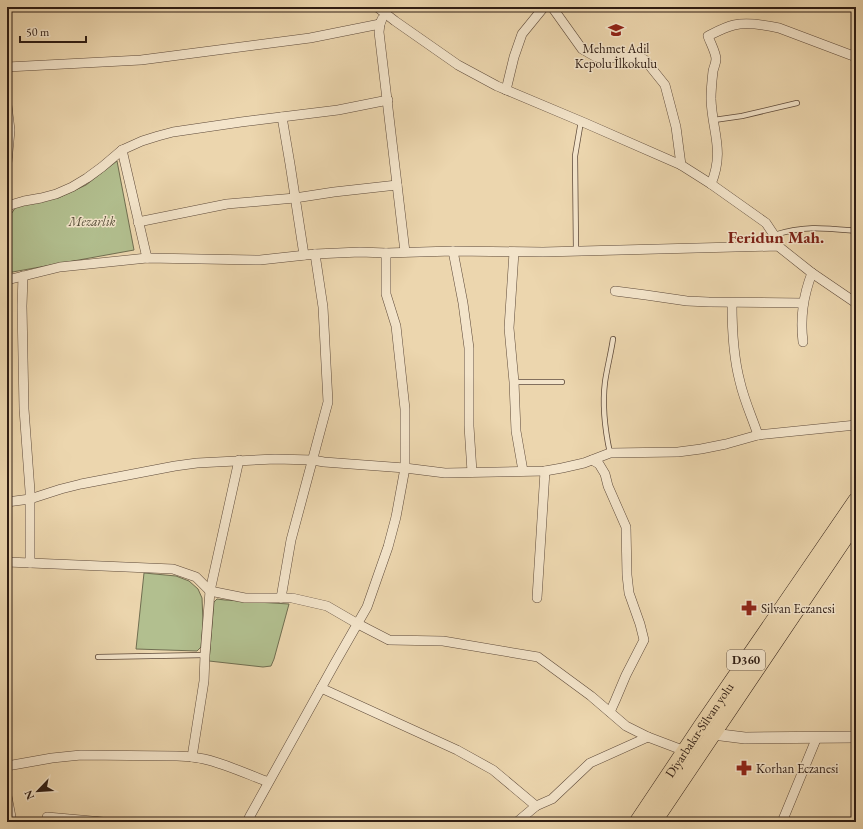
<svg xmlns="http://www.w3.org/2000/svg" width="863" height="829" font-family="'EB Garamond',serif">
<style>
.green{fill:#b2bf8f;stroke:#706e51}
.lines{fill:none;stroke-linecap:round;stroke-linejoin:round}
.service-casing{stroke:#5e4a3a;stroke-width:6}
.minor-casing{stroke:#5e4a3a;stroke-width:10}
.tertiary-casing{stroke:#5e4a3a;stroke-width:12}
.trunk-casing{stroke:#2e1c13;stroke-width:16}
.service{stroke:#f3e4ca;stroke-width:4.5}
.minor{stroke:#f3e4ca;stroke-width:9}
.tertiary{stroke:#f3e4ca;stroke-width:11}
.trunk{stroke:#ecd6ae;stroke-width:15}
.labels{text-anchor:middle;stroke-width:3;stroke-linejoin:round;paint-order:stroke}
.shield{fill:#f3e4ca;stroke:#69584a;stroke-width:1}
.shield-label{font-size:12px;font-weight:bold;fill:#2e1c13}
.poi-label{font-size:13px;fill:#2e1c13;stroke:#f3e4ca;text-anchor:start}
.park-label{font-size:13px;font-style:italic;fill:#564d38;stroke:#f3e4ca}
.street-label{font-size:13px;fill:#2e1c13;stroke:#f3e4ca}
.district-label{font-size:17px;font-weight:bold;fill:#7a1f14;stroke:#f3e4ca}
</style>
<rect width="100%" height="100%" fill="#ecd6ae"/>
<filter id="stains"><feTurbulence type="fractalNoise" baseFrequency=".005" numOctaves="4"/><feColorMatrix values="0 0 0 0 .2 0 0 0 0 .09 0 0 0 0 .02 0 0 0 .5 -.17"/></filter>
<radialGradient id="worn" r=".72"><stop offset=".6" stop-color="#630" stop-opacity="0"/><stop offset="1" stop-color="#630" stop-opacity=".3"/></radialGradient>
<!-- green -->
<g class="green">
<path d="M117 161 134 250 7 273V220L18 204 58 198 86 185Z"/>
<path d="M144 573 176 576 189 581 198 589 202 598 203 622 201 647 197 651 136 649Z"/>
<path d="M217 599 225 600 289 604 274 659 271 666 263 667 209 661 214 602Z"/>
</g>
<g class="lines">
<defs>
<g id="service">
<path d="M714 120 742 116 797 103"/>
<path d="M774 235C805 225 825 228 856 231"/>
<path d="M576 251 575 156 581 121"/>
<path d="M514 382H562"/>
<path d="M610 453C605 430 602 406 605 382 607 368 611 353 613 339"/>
<path d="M98 657 205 655"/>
</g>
<g id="minor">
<path d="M377 7 395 21 458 65 497 86 585 123 681 165 711 184 766 223 774 235 778 246"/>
<path d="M552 7 582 49 596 57 616 58 638 56 645 60 665 85 676 127 681 165"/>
<path d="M382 19 380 24 379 32 405 252"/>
<path d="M7 67 141 60 310 38 380 24"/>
<path d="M506 90 514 57 522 34 544 7"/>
<path d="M7 105 10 130 7 163"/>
<path d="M282 117 290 164 304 255"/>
<path d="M122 150 147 258"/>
<path d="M711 184C725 151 712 131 711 99 711 90 712 80 713 71 714 67 716 63 716 59 716 53 710 42 708 36 716 32 725 27 734 25 748 22 765 25 779 28L856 57"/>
<path d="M7 206 24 201 41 198 56 194 72 187 87 178 102 167 122 150 142 141 158 136 173 132 241 122 338 110 388 100"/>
<path d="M138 222 227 204 295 198 334 192 397 185"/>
<path d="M453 251 463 303 469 348V426L472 472"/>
<path d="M514 252 509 328 514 382 516 431 523 471"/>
<path d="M23 276 22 306 24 409 30 491V563"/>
<path d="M7 280 60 267 147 258 260 260 315 254 360 252 386 253 453 251 543 252 778 246 812 273 856 303"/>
<path d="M615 291 646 295 687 301 709 302 803 303"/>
<path d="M732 303C732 329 733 356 740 382 744 400 752 417 758 435"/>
<path d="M803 342C800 318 803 296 812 273"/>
<path d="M592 460 599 464 605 474 608 486 626 527 627 575 629 593 640 624 644 640 626 675 615 701 610 712"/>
<path d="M7 502 30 499 61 489 81 484 175 466 197 463 275 459 313 460 324 462 405 468 445 473 545 471 562 468 584 463 610 453 678 452 701 449 726 444 758 435 856 425"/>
<path d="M7 562 173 569 196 577 210 591 245 598H292L327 606 358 624 389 640 443 641 538 657 591 696 626 726 648 737 685 751"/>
<path d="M281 598 291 540 328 402 323 307 315 254"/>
<path d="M537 598 545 471"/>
<path d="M321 688 457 750 493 770 536 806"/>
<path d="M192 757 204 681 205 655 210 591 239 460"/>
<path d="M7 766 52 758 81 755 177 756C186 756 195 757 204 759 226 764 247 774 268 782"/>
<path d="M7 796 12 822"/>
<path d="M47 817 103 822"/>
<path d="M247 822 250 816 335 663 367 607 388 547 396 517 405 468V409L396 326 386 294V253"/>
<path d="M517 822 536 806 552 799 590 763 648 737"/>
<path d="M782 822 817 737"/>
</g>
<path id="tertiary" d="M708 731 713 734 745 738 856 737"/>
<g id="trunk">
<path id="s1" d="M637 822 701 726 856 500"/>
<path d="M654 822 856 522"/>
</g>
</defs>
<!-- service casing -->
<use href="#service" class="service-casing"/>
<!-- minor casing -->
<use href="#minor" class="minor-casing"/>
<!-- tertiary casing -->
<use href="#tertiary" class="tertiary-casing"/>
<!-- trunk casing -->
<use href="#trunk" class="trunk-casing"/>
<!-- service -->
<use href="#service" class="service"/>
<!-- minor -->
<use href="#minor" class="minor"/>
<!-- tertiary -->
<use href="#tertiary" class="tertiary"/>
<!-- trunk -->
<use href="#trunk" class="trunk"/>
</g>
<!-- icons -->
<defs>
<symbol id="school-bare" viewBox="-9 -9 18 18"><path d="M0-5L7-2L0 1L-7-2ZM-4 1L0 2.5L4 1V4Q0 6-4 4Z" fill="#8f2418" stroke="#f3e4ca" stroke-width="2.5" paint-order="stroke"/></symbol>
<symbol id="pharmacy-bare" viewBox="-9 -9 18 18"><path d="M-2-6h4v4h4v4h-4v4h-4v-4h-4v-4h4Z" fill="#8f2418" stroke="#f3e4ca" stroke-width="2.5" paint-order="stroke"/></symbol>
</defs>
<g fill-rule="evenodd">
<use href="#school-bare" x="605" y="19" width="22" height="22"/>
<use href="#pharmacy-bare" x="738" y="597" width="22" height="22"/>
<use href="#pharmacy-bare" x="733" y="757" width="22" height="22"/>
</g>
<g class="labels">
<!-- shield labels -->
<rect class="shield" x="727" y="650" width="38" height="20" rx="3"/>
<g class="shield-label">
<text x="746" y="664">D360</text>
</g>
<!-- poi labels -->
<g class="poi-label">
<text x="616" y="53" text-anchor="middle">Mehmet Adil<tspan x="616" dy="15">Kepolu İlkokulu</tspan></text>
<text x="761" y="613">Silvan Eczanesi</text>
<text x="756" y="773">Korhan Eczanesi</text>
</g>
<!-- park labels -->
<g class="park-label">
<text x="92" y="226">Mezarlık</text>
</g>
<!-- street labels -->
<g class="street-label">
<text dy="5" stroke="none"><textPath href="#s1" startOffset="111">Diyarbakır-Silvan yolu</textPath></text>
</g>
<!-- district labels -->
<g class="district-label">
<text x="776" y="243">Feridun Mah.</text>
</g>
</g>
<!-- margin -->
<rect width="863" height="829" fill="none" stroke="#ecd6ae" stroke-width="24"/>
<rect x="8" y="8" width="847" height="813" fill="none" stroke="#2e1c13" stroke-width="2"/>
<rect x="12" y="12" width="839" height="805" fill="none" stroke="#2e1c13"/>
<!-- north arrow -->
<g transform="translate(38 791) rotate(245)" stroke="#f3e4ca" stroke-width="3" paint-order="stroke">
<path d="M0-3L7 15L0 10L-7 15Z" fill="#2e1c13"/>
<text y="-6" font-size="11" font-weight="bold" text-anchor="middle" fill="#2e1c13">N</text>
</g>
<!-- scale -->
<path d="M20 36v6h66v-6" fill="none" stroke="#2e1c13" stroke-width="2"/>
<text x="26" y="36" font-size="12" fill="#2e1c13" stroke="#f3e4ca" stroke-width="3" paint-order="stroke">50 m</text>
<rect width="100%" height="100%" filter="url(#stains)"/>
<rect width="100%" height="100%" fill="url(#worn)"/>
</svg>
